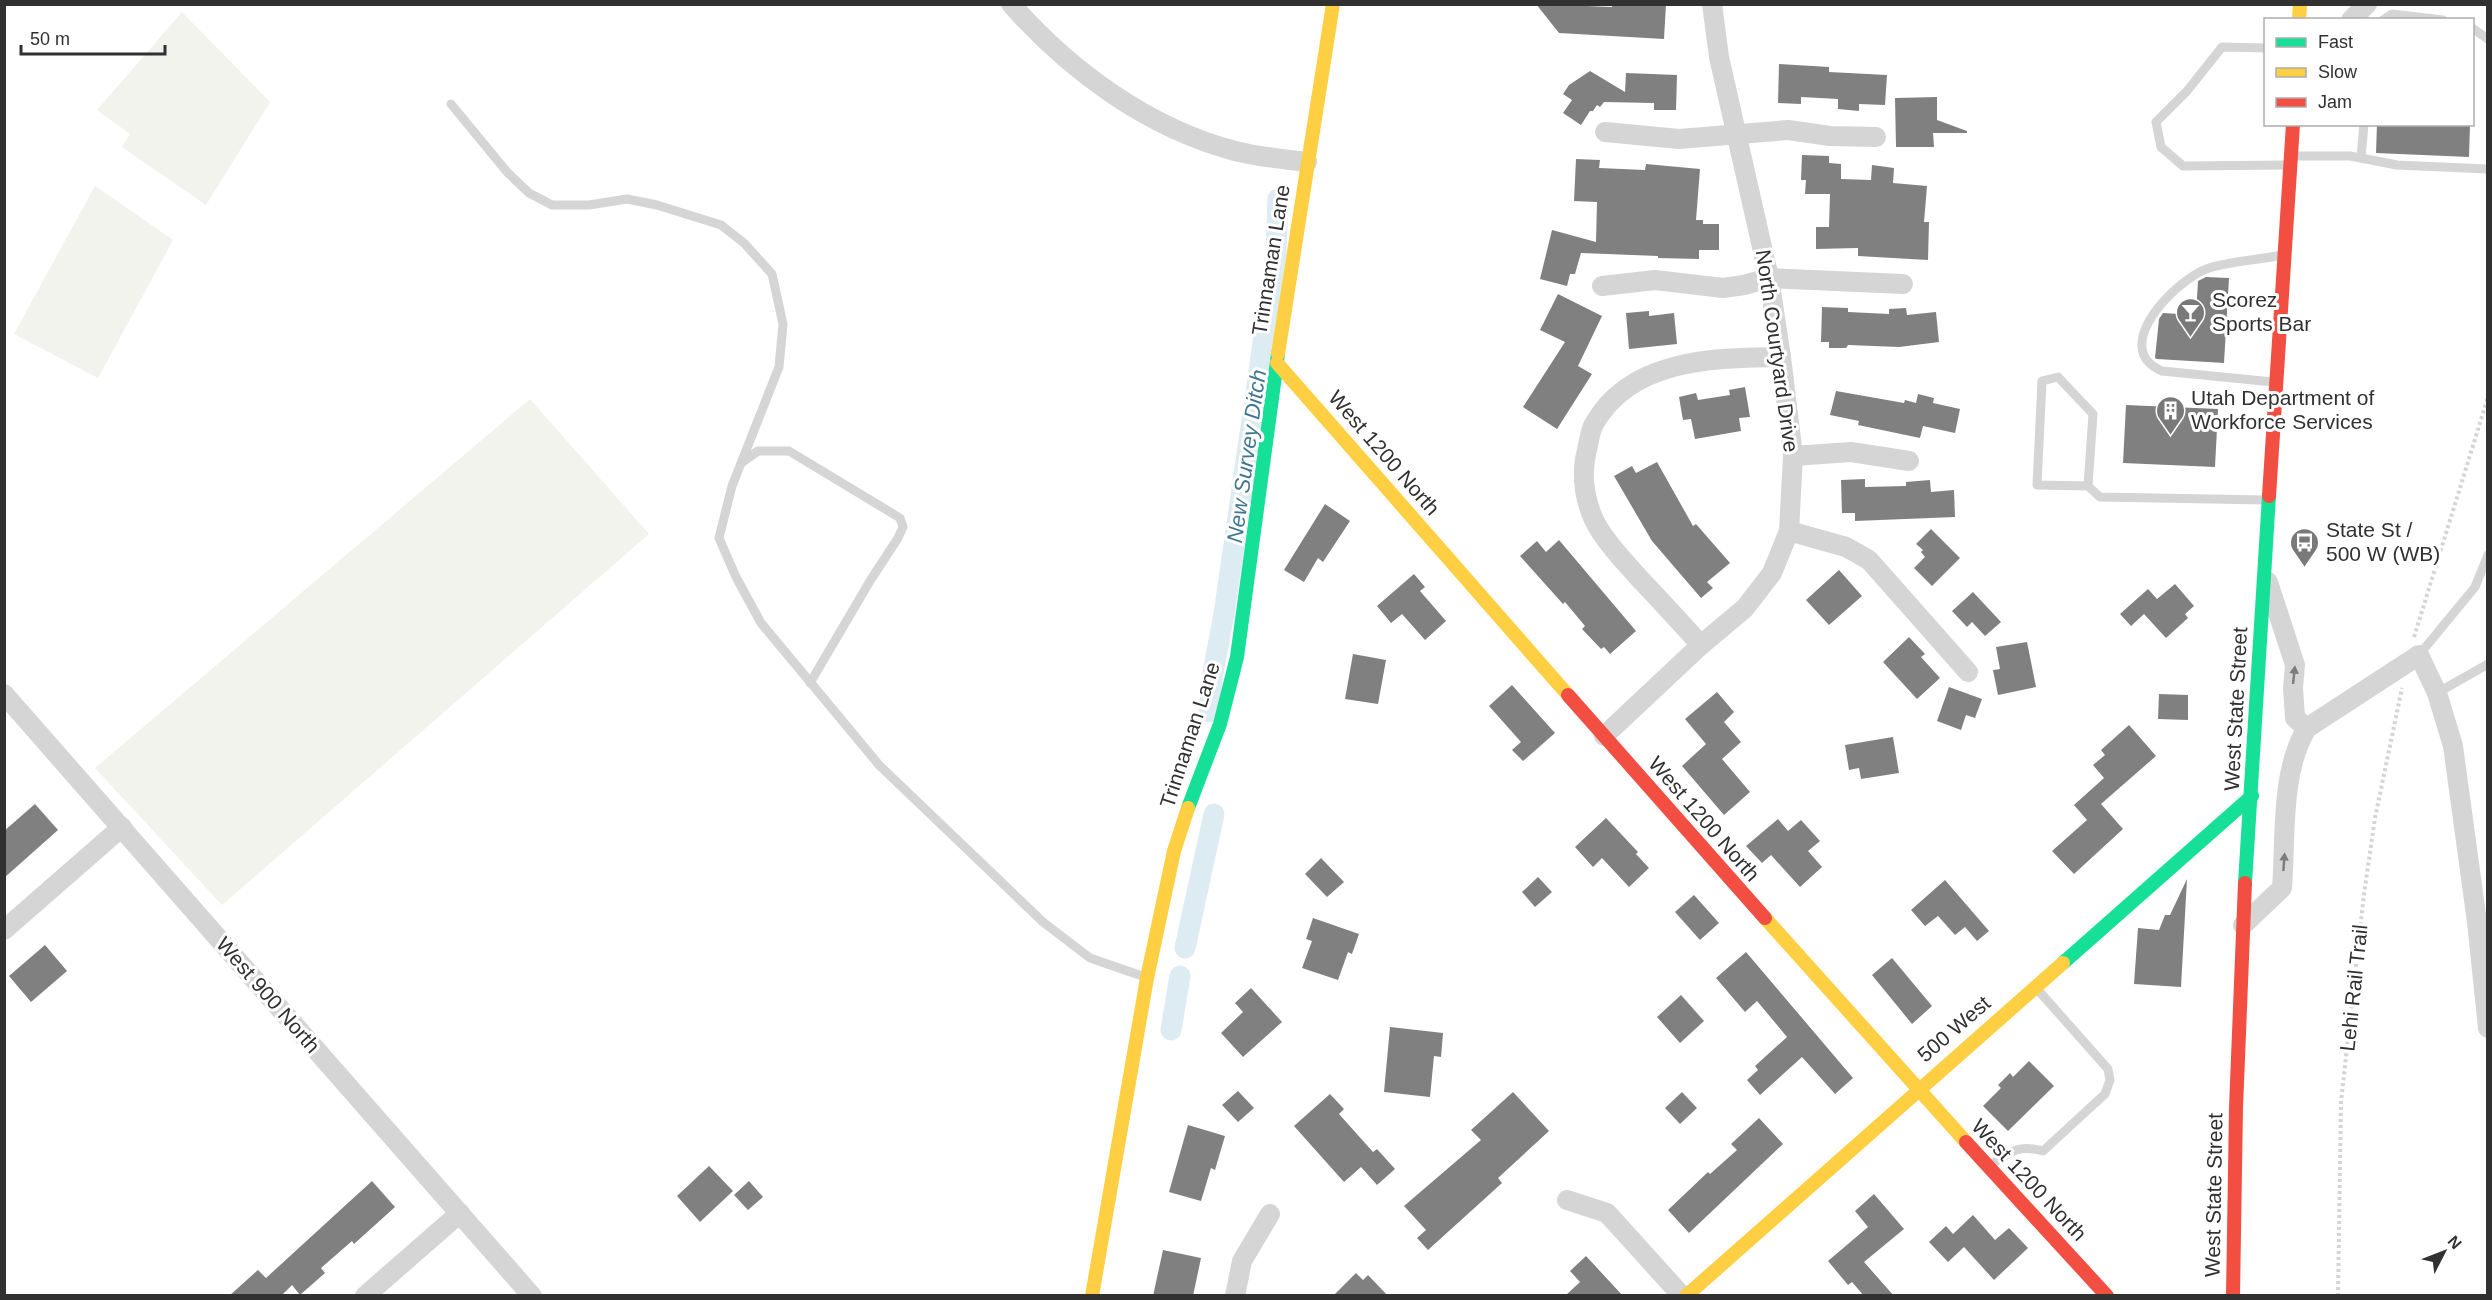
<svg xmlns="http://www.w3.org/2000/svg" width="2492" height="1300" font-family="Helvetica,sans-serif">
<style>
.green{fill:#f1f3ec}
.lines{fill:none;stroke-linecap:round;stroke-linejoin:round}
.canal{stroke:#ddebf2;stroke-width:21}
.building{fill:#808080}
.path{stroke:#d4d4d4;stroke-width:4;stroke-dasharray:3 3;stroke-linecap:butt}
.lane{stroke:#d5d5d5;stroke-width:9}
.street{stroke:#d5d5d5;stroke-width:20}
.fast{stroke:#16e098;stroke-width:14}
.slow{stroke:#ffcf43;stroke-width:14}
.jam{stroke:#f24e42;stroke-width:14}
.oneway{fill:#7b7b7b}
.labels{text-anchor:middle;stroke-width:6;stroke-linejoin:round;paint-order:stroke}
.street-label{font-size:21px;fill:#313131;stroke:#fff}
.poi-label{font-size:21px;fill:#313131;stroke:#fff;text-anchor:start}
.water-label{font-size:22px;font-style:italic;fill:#417691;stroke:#fff}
</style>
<rect width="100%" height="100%" fill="#fff"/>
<!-- green -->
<g class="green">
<path d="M182 12 270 102 206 205 122 147 130 134 97 110Z"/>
<path d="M95 186 173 240 98 378 14 334Z"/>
<path d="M530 399 649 534 222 905 95 768Z"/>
</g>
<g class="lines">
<!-- canal -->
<g class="canal">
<path d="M1209 712 1212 678 1224 614 1276 253 1278 199"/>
<path d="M1185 948 1214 814"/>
<path d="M1171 1030 1180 976"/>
</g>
</g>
<!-- building -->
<g class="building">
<path d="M1536 4 1612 7V5L1666 4 1664 39 1559 33Z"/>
<path d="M1779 64 1829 67V72L1887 75 1885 105 1859 104V111L1838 109V99L1801 97V104L1778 103Z"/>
<path d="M1590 71 1625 92 1626 73 1677 75 1676 110H1654V103L1604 102 1600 107 1597 105 1593 111H1590L1581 125 1563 113 1572 100 1563 94 1569 85Z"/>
<path d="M1937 97V120L1967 131V133H1933L1934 147H1896L1895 98Z"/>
<path d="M2377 124H2470L2469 157 2376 153Z"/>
<path d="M1802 155 1829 156V163L1841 164V179L1871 180 1872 165 1894 168 1893 183 1927 186 1924 222H1929L1928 260 1858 256V248L1816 249V227H1829L1830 194H1805L1806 180H1801Z"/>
<path d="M1576 159 1600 160 1599 168 1645 170 1646 164 1700 169 1696 220H1703V224H1719V250H1699V259L1658 258V256L1581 253 1575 274H1570L1567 286 1540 279 1552 230 1596 242 1597 202 1574 201Z"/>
<path d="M2206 277 2229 278 2224 363 2157 359 2155 358 2159 319 2163 313 2196 315 2198 281Z"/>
<path d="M1558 294 1602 316 1578 366 1592 374 1557 429 1523 407 1565 342 1540 330Z"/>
<path d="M1822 307 1848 308V312L1889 314V309L1906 308 1907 315 1936 312 1939 342 1899 347 1848 345 1846 348H1829V342H1821Z"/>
<path d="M1649 311V316L1674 313 1677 344 1629 349 1626 313Z"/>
<path d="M1745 387 1750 417 1739 418 1741 431 1695 439 1691 419 1683 420 1679 397 1696 393 1698 400 1730 395 1729 390Z"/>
<path d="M1836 391 1904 403 1905 400 1916 403 1918 394 1934 398 1933 403 1960 409 1955 433 1923 426 1920 438 1858 425 1859 421 1830 415Z"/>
<path d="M2126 405 2218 409 2215 467 2123 463Z"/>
<path d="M1657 462 1693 526 1696 524 1730 563 1707 582 1713 588 1701 598 1652 541 1614 476 1632 466 1636 473Z"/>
<path d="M1865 479V487L1906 486V482L1930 480 1931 492 1954 490 1955 517 1855 521V513H1842L1841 480Z"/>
<path d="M1325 504 1350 521 1323 562 1318 558 1304 582 1284 570Z"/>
<path d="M1931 529 1960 558 1932 586 1914 568 1925 557 1921 552 1923 550 1916 544Z"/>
<path d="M1559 540 1636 631 1610 654 1604 647 1601 649 1582 629 1585 626 1565 602 1563 604 1520 556 1537 541 1546 552Z"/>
<path d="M1839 570 1862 596 1829 625 1806 600Z"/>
<path d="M1414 574 1425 587 1420 591 1446 621 1425 640 1402 614 1391 623 1377 606Z"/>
<path d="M2175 584 2194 606 2185 614 2188 618 2166 638 2144 614 2131 626 2120 614 2148 589 2157 599Z"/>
<path d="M1973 592 2001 622 1985 636 1972 622 1967 627 1952 611Z"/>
<path d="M1909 637 1925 654 1921 657 1940 678 1917 699 1883 662Z"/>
<path d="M2027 642 2036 687 1998 695 1993 670 2000 669 1996 647Z"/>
<path d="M1353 654 1386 660 1378 704 1345 699Z"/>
<path d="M1512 685 1555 733 1523 761 1512 750 1521 742 1489 706Z"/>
<path d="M1949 687 1982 699 1975 718 1966 715 1961 730 1937 721Z"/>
<path d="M1717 692 1734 712 1724 722 1741 742 1722 759 1750 792 1724 815 1682 766 1706 744 1685 719Z"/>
<path d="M2159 694 2188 695V720L2158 719Z"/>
<path d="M2129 725 2156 756 2101 804 2123 829 2074 874 2052 851 2087 820 2074 805 2104 778 2093 765 2105 755 2101 750Z"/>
<path d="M1893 737 1899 773 1861 779 1859 768 1849 770 1845 745Z"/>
<path d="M35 804 58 830 4 878V831Z"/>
<path d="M1606 818 1638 852 1636 854 1649 868 1629 887 1602 858 1593 867 1575 847Z"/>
<path d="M1778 819 1788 831 1801 820 1820 841 1808 851 1822 867 1800 887 1771 855 1762 863 1746 846Z"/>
<path d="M1321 858 1344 882 1327 897 1305 874Z"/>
<path d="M1538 877 1552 892 1535 907 1522 892Z"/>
<path d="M2187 879 2181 987 2134 984 2138 928 2159 930 2165 915H2170Z"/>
<path d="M1945 880 1989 931 1977 941 1965 927 1955 935 1938 916 1925 926 1911 910Z"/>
<path d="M1694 895 1719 923 1700 940 1675 912Z"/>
<path d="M1313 918 1359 934 1352 954 1348 952 1338 980 1302 968 1312 941 1306 939Z"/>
<path d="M45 945 67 971 31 1002 9 976Z"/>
<path d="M1746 952 1853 1078 1835 1094 1802 1057 1760 1095 1747 1080 1758 1070 1755 1066 1787 1037 1757 1001 1745 1012 1716 978Z"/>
<path d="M1892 958 1932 1006 1912 1024 1872 975Z"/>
<path d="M1251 988 1282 1022 1243 1057 1221 1033 1243 1012 1235 1003Z"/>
<path d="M1681 995 1704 1021 1680 1043 1657 1017Z"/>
<path d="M1390 1027 1443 1033 1441 1057 1434 1056 1430 1097 1384 1092Z"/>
<path d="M2029 1061 2054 1086 2008 1131 1983 1106 2001 1088 1998 1085 2010 1073 2013 1077Z"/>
<path d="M1238 1091 1254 1108 1238 1122 1222 1105Z"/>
<path d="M1513 1092 1549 1131 1498 1178 1502 1183 1428 1250 1417 1238 1426 1230 1404 1206 1481 1140 1471 1130Z"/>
<path d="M1682 1092 1697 1108 1680 1124 1665 1108Z"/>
<path d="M1330 1094 1344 1109 1339 1114 1373 1152 1377 1149 1395 1169 1377 1185 1361 1167 1344 1182 1294 1126Z"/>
<path d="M1759 1118 1783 1144 1689 1233 1668 1210 1708 1172 1710 1174 1737 1150 1731 1144Z"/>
<path d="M1188 1125 1225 1136 1215 1170 1211 1168 1201 1201 1169 1192Z"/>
<path d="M709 1166 733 1191 700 1222 677 1196Z"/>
<path d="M372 1181 395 1207 354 1244 352 1241 321 1268 325 1273 300 1295 292 1285 281 1296H229L258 1270 266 1278Z"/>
<path d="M749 1181 763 1197 748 1210 734 1195Z"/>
<path d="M1874 1194 1904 1229 1864 1262 1894 1296H1864L1852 1282 1848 1285 1828 1261 1868 1227 1855 1211Z"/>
<path d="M1973 1215 1995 1240 2009 1228 2028 1248 1994 1280 1964 1247 1948 1262 1929 1242 1946 1226 1953 1234Z"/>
<path d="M1163 1250 1201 1258 1193 1296H1153Z"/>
<path d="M1586 1256 1623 1296H1565L1580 1282 1570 1271Z"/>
<path d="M1356 1273 1363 1280 1368 1275 1388 1296H1333Z"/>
</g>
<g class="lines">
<!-- path -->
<g class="path">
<path d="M2414 637 2488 397"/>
<path d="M2338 1296 2341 1102 2364 894 2375 818 2402 688"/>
</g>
<!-- lane -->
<g class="lane">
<path d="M2383 20 2392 14 2443 20"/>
<path d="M2472 28 2488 39"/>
<path d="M2266 48 2222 47 2187 91 2156 122 2161 147 2183 166 2289 165"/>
<path d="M451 104 507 172 529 193 552 205H589L627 199 657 205 721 225 744 243 772 274 783 324 779 367 732 486 719 538 736 577 761 623 879 765 1043 922 1090 958 1145 977"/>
<path d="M2293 156H2350L2397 165 2488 169"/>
<path d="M2361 158 2364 124"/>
<path d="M2273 382 2162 371C2108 348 2176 279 2209 268 2232 261 2258 260 2282 255"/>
<path d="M744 461 758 451H789L900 518 903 527 898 538 870 581 810 683"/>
<path d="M2088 486 2037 485 2042 381 2058 377 2093 414 2088 486 2100 497 2266 500"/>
<path d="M2419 655 2475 587 2488 555"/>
<path d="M2437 693 2488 664"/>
<path d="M1989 1166C2010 1152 2018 1144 2043 1151L2105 1094 2110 1080 2108 1069 2038 990"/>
</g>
<!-- street -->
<g class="street">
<path d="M1011 4C1070 71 1148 128 1235 151 1258 157 1283 159 1307 162"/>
<path d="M2351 20 2367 4"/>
<path d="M1605 132 1679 139 1788 130 1830 136 1876 137"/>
<path d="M1602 286 1655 280 1723 288 1744 285 1769 278 1903 284"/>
<path d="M1793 456 1851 452 1909 461"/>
<path d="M1789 531 1846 547 1869 560 1968 672"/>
<path d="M2268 582 2295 665 2293 688 2295 718 2307 728"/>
<path d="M1701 645C1681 623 1660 600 1639 578 1625 562 1610 547 1599 529 1585 506 1580 476 1587 450 1589 442 1590 431 1594 424 1631 358 1715 358 1781 357"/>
<path d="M4 694 532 1296"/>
<path d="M1604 736 1701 645 1745 608 1772 573 1789 531 1793 456 1781 357 1769 278 1719 57 1712 4"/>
<path d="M2243 925 2282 888C2286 837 2280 772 2307 728L2419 655 2437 693 2453 746 2477 922 2488 1028"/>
<path d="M4 930 122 827"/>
<path d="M1567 1200 1607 1213 1682 1296"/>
<path d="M365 1296 460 1213"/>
<path d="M1235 1296 1242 1261 1270 1214"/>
</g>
<!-- fast -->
<g class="fast">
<path d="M1188 808 1220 724 1237 657 1278 354"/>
<path d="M2245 883 2269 496"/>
<path d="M2063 963 2252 796"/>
</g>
<!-- slow -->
<g class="slow">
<path d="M2299 20 2300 4"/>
<path d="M1278 354 1333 4"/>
<path d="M1277 363 1568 695"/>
<path d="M1765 918 1966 1142"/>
<path d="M1092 1296 1147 978 1174 851 1188 808"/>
<path d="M1686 1296 2063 963"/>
</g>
<!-- jam -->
<g class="jam">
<path d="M2269 496 2293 124"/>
<path d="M1568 695 1765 918"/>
<path d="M1966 1142 2107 1296"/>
<path d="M2233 1296 2236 1108 2245 883"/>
</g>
</g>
<!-- one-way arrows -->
<defs><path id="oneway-solid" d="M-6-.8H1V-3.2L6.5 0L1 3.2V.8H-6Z" transform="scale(1.5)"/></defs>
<g class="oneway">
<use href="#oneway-solid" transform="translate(2294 675) rotate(-84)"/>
<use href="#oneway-solid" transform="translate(2284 862) rotate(-86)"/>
</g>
<!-- icons -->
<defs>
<symbol id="bar-pin" viewBox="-11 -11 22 30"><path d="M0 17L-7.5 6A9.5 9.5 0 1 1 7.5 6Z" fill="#797979" stroke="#fff"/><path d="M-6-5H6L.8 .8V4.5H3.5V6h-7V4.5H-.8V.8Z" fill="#fff"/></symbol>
<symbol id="building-pin" viewBox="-11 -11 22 30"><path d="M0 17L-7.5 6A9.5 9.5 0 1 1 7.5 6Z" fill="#797979" stroke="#fff"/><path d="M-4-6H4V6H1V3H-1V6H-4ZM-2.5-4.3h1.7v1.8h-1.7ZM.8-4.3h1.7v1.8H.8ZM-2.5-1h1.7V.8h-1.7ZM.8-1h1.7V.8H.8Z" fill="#fff"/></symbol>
<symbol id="bus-pin" viewBox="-11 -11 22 30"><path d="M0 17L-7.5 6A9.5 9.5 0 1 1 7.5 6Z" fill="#797979" stroke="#fff"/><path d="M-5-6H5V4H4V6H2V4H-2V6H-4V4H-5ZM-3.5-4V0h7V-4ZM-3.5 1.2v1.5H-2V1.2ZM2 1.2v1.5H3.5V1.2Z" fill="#fff"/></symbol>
</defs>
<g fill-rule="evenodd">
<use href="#bar-pin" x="2174" y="296" width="33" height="45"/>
<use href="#building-pin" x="2154" y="394" width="33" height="45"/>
<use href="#bus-pin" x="2288" y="526" width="33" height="45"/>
</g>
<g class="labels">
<!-- street labels -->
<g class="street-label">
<text transform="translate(1271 260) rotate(-81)" y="7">Trinnaman Lane</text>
<text transform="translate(1777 351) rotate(82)" y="7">North Courtyard Drive</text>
<text transform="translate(1384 453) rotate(49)" y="7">West 1200 North</text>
<text transform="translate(2236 709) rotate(-87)" y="7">West State Street</text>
<text transform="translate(1190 735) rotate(-72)" y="7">Trinnaman Lane</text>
<text transform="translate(1704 819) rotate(49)" y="7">West 1200 North</text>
<text transform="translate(2354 988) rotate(-84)" y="7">Lehi Rail Trail</text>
<text transform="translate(268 995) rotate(49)" y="7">West 900 North</text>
<text transform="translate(1954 1029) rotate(-41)" y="7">500 West</text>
<text transform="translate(2029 1180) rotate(47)" y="7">West 1200 North</text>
<text transform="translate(2214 1195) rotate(-89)" y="7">West State Street</text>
</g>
<!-- poi labels -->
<g class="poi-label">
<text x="2212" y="307">Scorez<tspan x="2212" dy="24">Sports Bar</tspan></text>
<text x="2191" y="405">Utah Department of<tspan x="2191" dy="24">Workforce Services</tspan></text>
<text x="2326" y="537">State St /<tspan x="2326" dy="24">500 W (WB)</tspan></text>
</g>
<!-- water labels -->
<g class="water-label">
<text transform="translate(1246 456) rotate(-82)" y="8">New Survey Ditch</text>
</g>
</g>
<!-- border -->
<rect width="2492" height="1300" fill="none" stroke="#313131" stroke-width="12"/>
<!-- legend -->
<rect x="2264" y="18" width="210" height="108" fill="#ffffff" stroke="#adadad" stroke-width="1.5"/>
<rect x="2276" y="38" width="30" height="9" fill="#16e098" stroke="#adadad" stroke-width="1.5"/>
<text x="2318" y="48" font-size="18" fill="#313131">Fast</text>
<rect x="2276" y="68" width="30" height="9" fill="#ffcf43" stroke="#adadad" stroke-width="1.5"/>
<text x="2318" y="78" font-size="18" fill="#313131">Slow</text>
<rect x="2276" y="98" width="30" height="9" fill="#f24e42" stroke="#adadad" stroke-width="1.5"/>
<text x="2318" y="108" font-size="18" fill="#313131">Jam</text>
<!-- north arrow -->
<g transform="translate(2444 1252) rotate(48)" stroke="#ffffff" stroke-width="4.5" paint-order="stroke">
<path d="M0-4.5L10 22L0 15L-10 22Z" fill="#313131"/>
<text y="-9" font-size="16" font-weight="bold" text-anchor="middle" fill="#313131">N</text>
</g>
<!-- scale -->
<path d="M21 45v9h144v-9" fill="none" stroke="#313131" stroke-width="3"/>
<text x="30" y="45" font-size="18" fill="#313131" stroke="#ffffff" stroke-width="4.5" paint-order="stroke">50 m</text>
</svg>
